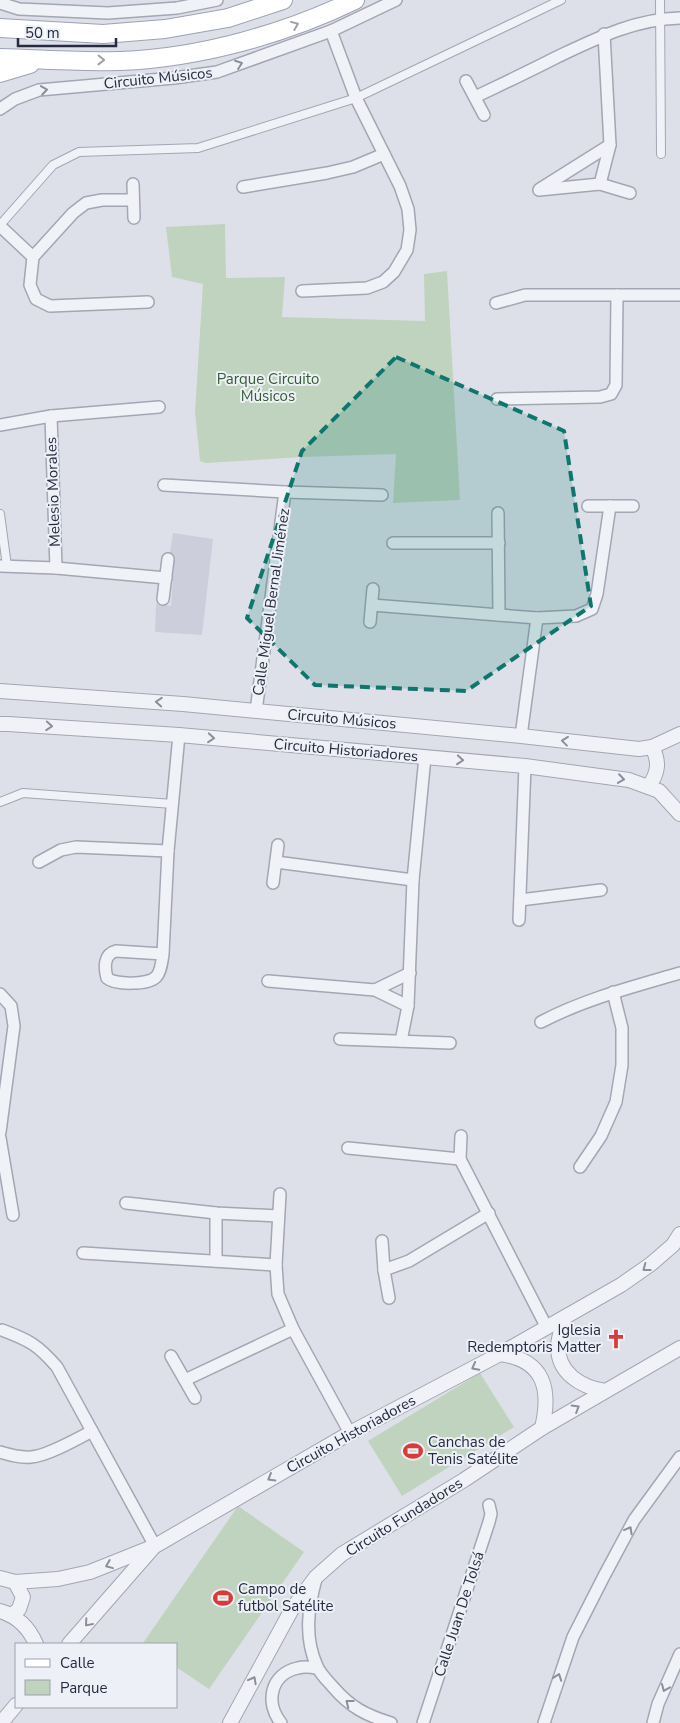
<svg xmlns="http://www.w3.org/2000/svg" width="680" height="1723" font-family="'Nunito Sans',sans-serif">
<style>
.built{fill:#cccfdb}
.green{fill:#c0d3be}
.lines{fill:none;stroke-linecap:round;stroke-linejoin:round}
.pedestrian-casing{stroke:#a3a6b3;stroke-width:10}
.minor-casing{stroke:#a3a6b3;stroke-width:14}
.tertiary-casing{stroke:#a3a6b3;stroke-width:16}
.primary-casing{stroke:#9ca2b5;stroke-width:20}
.pedestrian{stroke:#f1f2f7;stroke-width:8}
.minor{stroke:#f1f2f7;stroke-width:11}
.tertiary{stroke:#f1f2f7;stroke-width:14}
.primary{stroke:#fff;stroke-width:18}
.oneway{stroke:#9da0a9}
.oneway2{stroke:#8c8e9c}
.marked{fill:#0f766e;fill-opacity:0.2;stroke:#0f766e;stroke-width:4;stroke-dasharray:10 6;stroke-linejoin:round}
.labels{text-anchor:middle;stroke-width:4;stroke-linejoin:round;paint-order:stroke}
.street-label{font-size:15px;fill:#262b40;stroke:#edf0f6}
.park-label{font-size:15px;fill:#335d32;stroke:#edf0f6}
.poi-label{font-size:15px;fill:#262b40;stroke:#edf0f6;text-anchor:start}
</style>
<rect width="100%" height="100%" fill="#dee0e9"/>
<!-- built -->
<path class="built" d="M173 533 213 539 202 635 155 632 156 604 171 606 174 561 169 558Z"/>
<!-- green -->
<g class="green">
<path d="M225 224 226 278 285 277 282 317 425 321 424 274 447 271 460 500 393 503 396 454 302 457 206 463 200 461 195 412 203 284 172 277 166 227Z"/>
<path d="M480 1373 514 1427 402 1496 368 1441Z"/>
<path d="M238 1506 304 1552 209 1689 176 1667V1644L143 1643Z"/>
</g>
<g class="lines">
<defs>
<g id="pedestrian">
<path d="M660 0 661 154"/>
<path d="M0 225 53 165 79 152 198 148 356 98 561 0"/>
<path d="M0 514 7 566"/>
<path d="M0 802 23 793 173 804"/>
</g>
<g id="minor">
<path d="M0 3 19 9 108 13 177 8 217 0"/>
<path d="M466 81 484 115"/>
<path d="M475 97C502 84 530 71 557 57 597 38 635 19 680 18"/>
<path d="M0 109 15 99 39 90 174 78 217 72 331 31 396 0"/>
<path d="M133 184 134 218"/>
<path d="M600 184 610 145 604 34"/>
<path d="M243 187 327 173 353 167 384 154"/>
<path d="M540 189 610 145"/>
<path d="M539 190 600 184 630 193"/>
<path d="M133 200H102L86 203 73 213 33 257 30 285 36 299 50 306 148 302"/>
<path d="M0 226 33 257"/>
<path d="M302 291 367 288 383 282 394 272 407 250 410 230 408 209 400 186 356 98 331 31"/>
<path d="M496 303 525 295H680"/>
<path d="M497 399 600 397 611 394 616 385 617 295"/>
<path d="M51 416 56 568"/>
<path d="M0 425 51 416 159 407"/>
<path d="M164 485 285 492 382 495"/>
<path d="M588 506H633"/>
<path d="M498 513 499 615"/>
<path d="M393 543H499"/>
<path d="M0 566 56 568 166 578"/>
<path d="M163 599 168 559"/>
<path d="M372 605 537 618 576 616 592 609 597 594 610 506"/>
<path d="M370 622 373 589"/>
<path d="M256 711 285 492"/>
<path d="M521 736 537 618"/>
<path d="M39 862 61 850 76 847 168 851"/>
<path d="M276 862 413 880"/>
<path d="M273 883 278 845"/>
<path d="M520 900 601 890"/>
<path d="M519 920 525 766"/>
<path d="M163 954 116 951C104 954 104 967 107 978 115 985 148 985 156 977 161 972 162 961 163 954L168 851 179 735"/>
<path d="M268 981 375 990 408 1006"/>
<path d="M375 990 410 973"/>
<path d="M0 994 11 1006 14 1026 0 1132"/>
<path d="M541 1022C585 999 632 987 680 973"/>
<path d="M340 1039 450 1043"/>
<path d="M401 1041 408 1006 413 880 425 757"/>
<path d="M461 1136 460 1159 547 1328"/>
<path d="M0 1138 13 1215"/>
<path d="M348 1148 460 1159"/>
<path d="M580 1167 601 1136 616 1102 622 1065V1028L613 992"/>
<path d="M280 1194 276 1265 278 1294 293 1329 350 1433"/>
<path d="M126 1203 216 1213 278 1216"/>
<path d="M216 1213V1261"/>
<path d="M382 1241 384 1270 389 1298"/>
<path d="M83 1253 276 1265"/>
<path d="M384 1270 409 1261 489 1213"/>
<path d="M2 1330C29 1340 38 1345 57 1367L155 1546"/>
<path d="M171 1356 195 1398"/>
<path d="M185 1380 293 1329"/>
<path d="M0 1452C10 1455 20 1458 31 1457 47 1456 77 1439 92 1431"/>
<path d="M316 1579C308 1608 304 1638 317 1666 320 1674 328 1681 333 1687 351 1708 366 1715 391 1723"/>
<path d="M281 1723C265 1703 270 1674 298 1668 304 1666 311 1667 317 1668"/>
<path d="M423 1723 489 1522 491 1514 489 1505"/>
<path d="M544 1723 573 1637 603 1578 634 1520 680 1457"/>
<path d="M653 1723 658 1704 680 1654"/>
</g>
<g id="tertiary">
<path d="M0 691 183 704 521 736 639 749 652 747 680 734"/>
<path d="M0 724H8L179 735 525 766 629 780 659 791 680 814"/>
<path d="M649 786C658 773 660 762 652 747"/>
<path d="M564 1318C562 1327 559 1336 558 1345 557 1373 581 1387 605 1391"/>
<path d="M500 1354C545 1360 551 1390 542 1428"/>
<path d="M0 1578 15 1582 58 1579 90 1572 155 1546 350 1433 500 1354 621 1285 651 1264 673 1245 680 1234"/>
<path d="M0 1611C17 1616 29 1628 36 1644"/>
<path d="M12 1615 19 1609 23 1597 15 1582"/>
<path d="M69 1644 152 1549"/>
<path d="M1 1723 16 1705"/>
<path d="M230 1723 292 1609 316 1577 342 1554 464 1480 542 1428 680 1348"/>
</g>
<g id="primary">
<path d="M0 28 103 34 165 29 228 18 283 0"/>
<path d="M0 58C40 59 81 62 121 61 199 58 285 34 355 0"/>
<path d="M0 73 30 64"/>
</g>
</defs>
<!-- pedestrian casing -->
<use href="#pedestrian" class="pedestrian-casing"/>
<!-- minor casing -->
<use href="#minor" class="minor-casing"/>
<!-- tertiary casing -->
<use href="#tertiary" class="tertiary-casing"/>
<!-- primary casing -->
<use href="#primary" class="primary-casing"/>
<!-- pedestrian -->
<use href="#pedestrian" class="pedestrian"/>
<!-- minor -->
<use href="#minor" class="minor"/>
<!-- tertiary -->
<use href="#tertiary" class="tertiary"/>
<!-- primary -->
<use href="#primary" class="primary"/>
</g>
<!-- one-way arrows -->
<defs><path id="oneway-chevron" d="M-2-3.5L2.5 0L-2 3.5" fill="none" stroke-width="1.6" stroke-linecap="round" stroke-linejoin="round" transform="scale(1.25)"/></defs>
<g class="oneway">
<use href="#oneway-chevron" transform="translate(295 25) rotate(-22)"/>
<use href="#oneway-chevron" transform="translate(101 60) rotate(1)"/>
</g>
<g class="oneway2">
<use href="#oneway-chevron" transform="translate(239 64) rotate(-20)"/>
<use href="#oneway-chevron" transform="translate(44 90) rotate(-8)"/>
<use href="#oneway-chevron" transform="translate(159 702) rotate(-176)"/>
<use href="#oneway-chevron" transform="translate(49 726) rotate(4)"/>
<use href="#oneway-chevron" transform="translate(211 738) rotate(5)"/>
<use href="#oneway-chevron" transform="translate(565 741) rotate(-173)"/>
<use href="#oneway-chevron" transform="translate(460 760) rotate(5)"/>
<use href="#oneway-chevron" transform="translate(621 779) rotate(8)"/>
<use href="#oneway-chevron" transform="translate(646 1268) rotate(143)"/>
<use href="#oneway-chevron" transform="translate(475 1367) rotate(152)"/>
<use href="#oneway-chevron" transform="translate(576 1408) rotate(-31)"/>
<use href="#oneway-chevron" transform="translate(271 1478) rotate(150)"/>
<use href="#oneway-chevron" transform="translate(629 1530) rotate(-61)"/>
<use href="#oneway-chevron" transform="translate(109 1565) rotate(158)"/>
<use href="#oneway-chevron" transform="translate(88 1623) rotate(131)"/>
<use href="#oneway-chevron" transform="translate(558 1677) rotate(-70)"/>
<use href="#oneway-chevron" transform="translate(253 1680) rotate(-62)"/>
<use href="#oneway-chevron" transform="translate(665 1688) rotate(113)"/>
<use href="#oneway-chevron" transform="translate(349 1703) rotate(-142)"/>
</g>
<!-- marked area -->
<path class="marked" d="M396 357 564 431 591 606 466 691 315 685 247 618 302 451Z"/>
<!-- icons -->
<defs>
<symbol id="church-bare" viewBox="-9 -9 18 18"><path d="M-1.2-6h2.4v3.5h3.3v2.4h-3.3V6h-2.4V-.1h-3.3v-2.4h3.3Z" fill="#d73c3a" stroke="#edf0f6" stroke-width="2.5" paint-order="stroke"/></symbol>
<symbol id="stadium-bare" viewBox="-9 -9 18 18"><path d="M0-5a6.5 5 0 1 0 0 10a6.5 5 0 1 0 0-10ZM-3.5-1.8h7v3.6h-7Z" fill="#d73c3a" stroke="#edf0f6" stroke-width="2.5" paint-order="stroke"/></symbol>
</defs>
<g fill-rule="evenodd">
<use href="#church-bare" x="602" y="1325" width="28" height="28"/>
<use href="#stadium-bare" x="399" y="1437" width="28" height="28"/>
<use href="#stadium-bare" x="209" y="1584" width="28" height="28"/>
</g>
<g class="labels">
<!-- street labels -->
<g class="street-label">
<text transform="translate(158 78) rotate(-6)" y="5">Circuito Músicos</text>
<text transform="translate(53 492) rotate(-92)" y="5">Melesio Morales</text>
<text transform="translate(271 602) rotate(-82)" y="5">Calle Miguel Bernal Jiménez</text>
<text transform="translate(342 719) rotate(5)" y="5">Circuito Músicos</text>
<text transform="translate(346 750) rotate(5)" y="5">Circuito Historiadores</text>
<text transform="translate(351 1434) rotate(-29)" y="5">Circuito Historiadores</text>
<text transform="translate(404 1517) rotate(-32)" y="5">Circuito Fundadores</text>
<text transform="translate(459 1614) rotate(-72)" y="5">Calle Juan De Tolsá</text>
</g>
<!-- park labels -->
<g class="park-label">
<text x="268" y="384">Parque Circuito<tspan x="268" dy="17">Músicos</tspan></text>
</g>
<!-- poi labels -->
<g class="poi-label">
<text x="601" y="1335" text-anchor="end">Iglesia<tspan x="601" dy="17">Redemptoris Matter</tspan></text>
<text x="428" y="1447">Canchas de<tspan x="428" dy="17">Tenis Satélite</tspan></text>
<text x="238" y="1594">Campo de<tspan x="238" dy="17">futbol Satélite</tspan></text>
</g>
</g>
<!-- legend -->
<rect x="15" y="1643" width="162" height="65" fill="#edf0f6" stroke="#9da1ad"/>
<rect x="25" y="1659" width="25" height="8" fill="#ffffff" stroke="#9da1ad"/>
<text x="60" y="1668" font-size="15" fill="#262b40">Calle</text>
<rect x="25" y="1680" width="25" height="15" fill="#c0d3be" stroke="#9da1ad"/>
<text x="60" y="1693" font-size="15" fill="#262b40">Parque</text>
<!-- scale -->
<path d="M18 38v8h98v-8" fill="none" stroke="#262b40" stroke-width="2.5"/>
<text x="25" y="38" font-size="15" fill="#262b40" stroke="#edf0f6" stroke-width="4" paint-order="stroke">50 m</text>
</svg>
